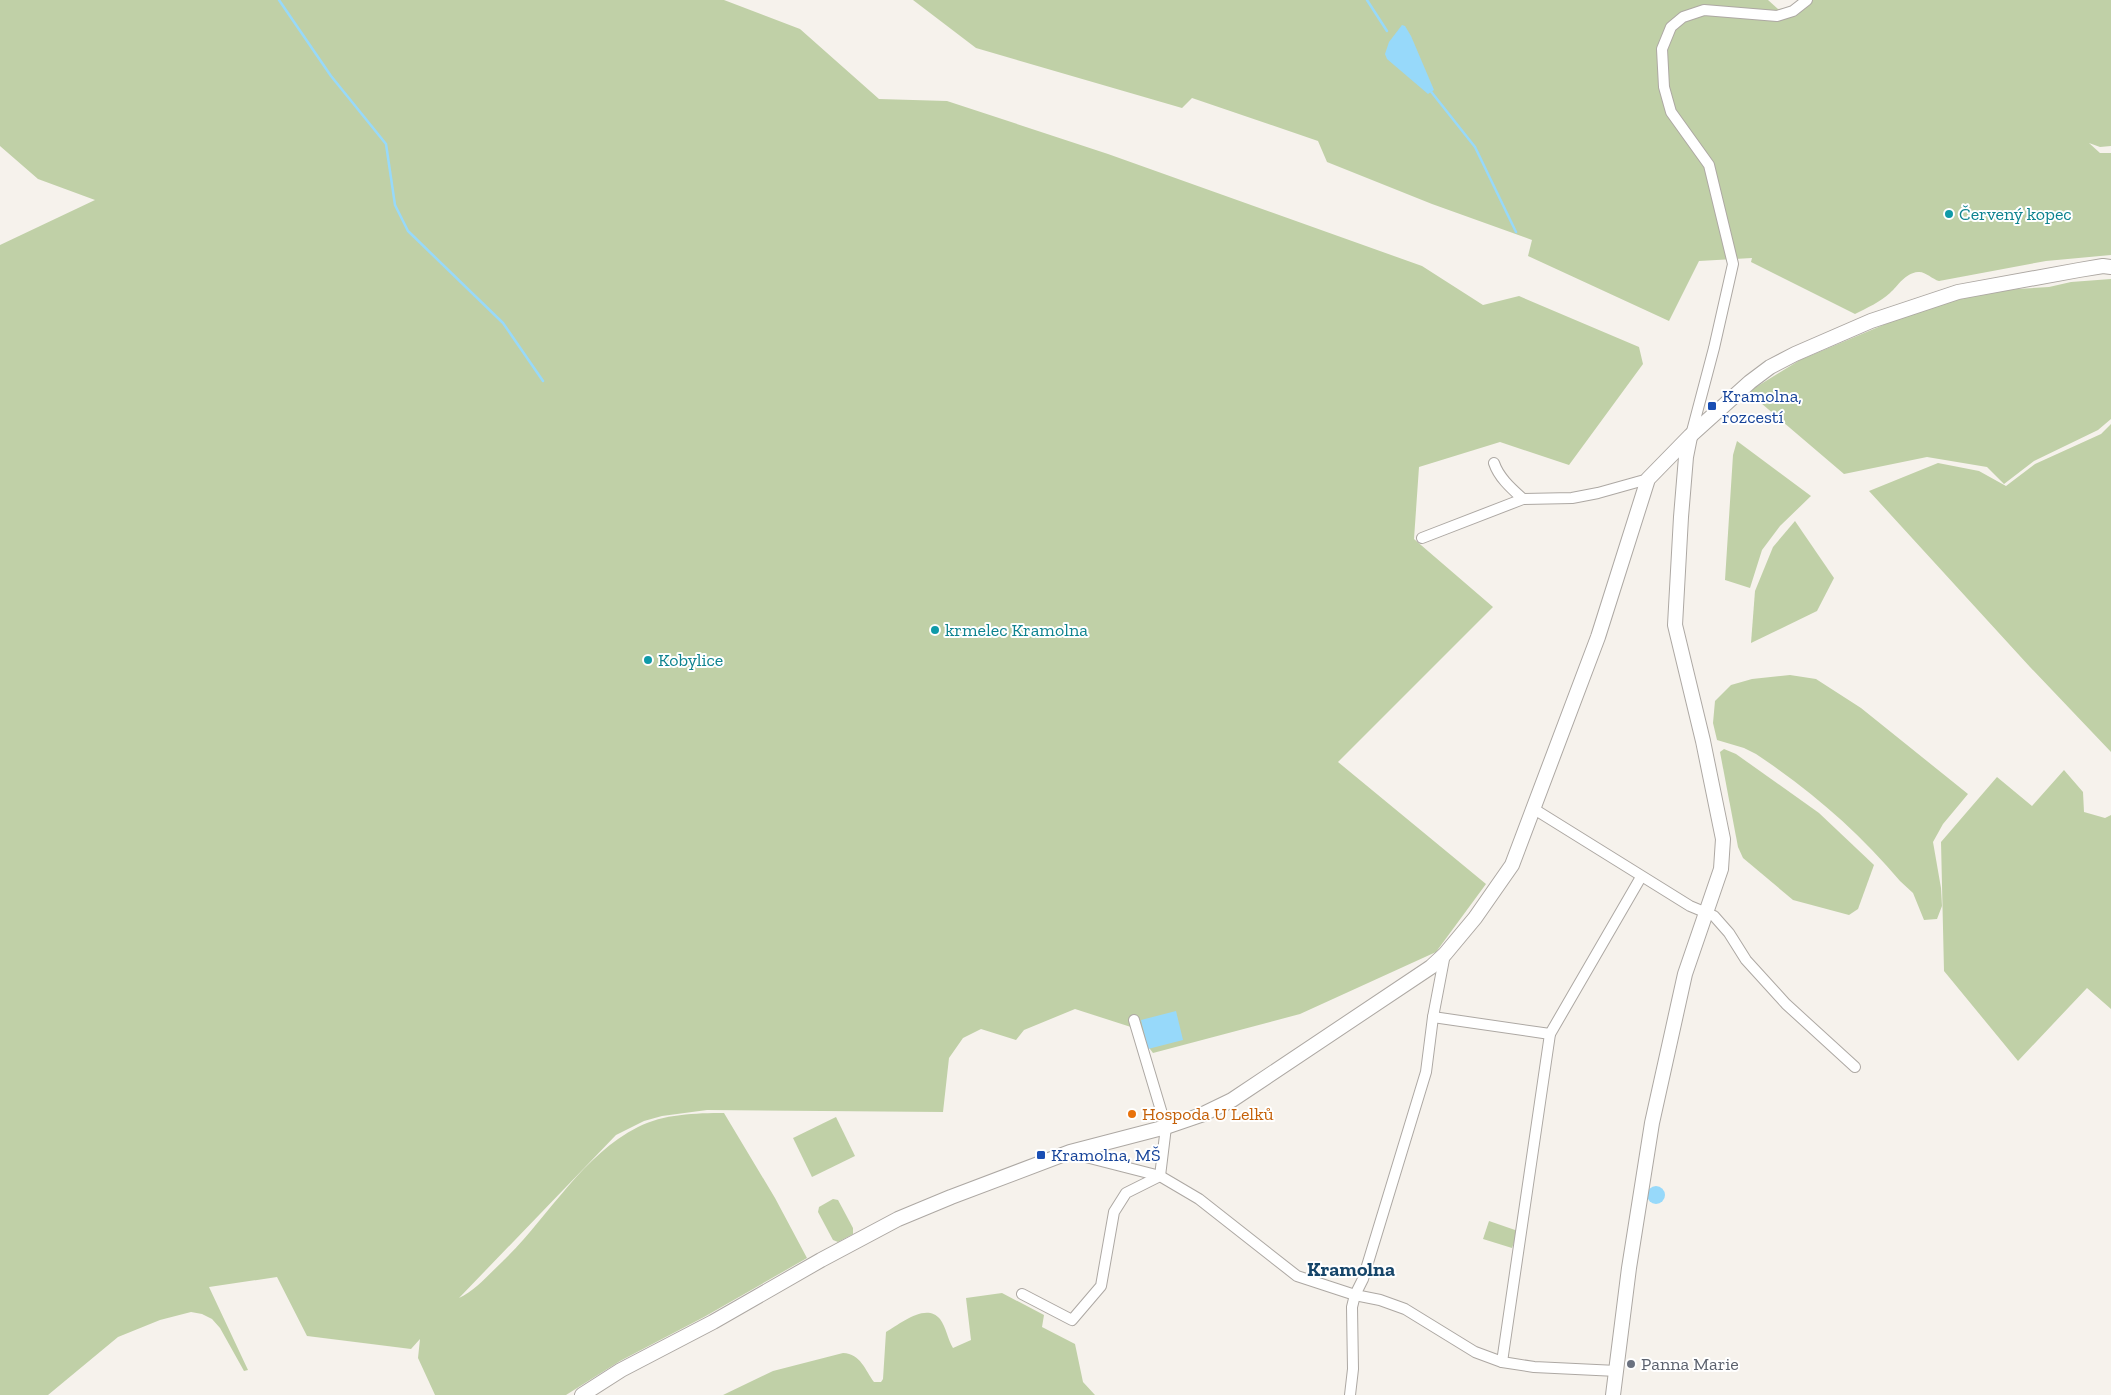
<svg xmlns="http://www.w3.org/2000/svg" width="2111" height="1395" font-family="'Zilla Slab',serif">
<style>
.green{fill:#c0d0a7}
.water{fill:#97d9fa}
.lines{fill:none;stroke-linecap:round;stroke-linejoin:round}
.stream{stroke:#97d9fa;stroke-width:2.5}
.street-casing{stroke:#ada8a3;stroke-width:12}
.secondary-casing{stroke:#ada8a3;stroke-width:16}
.street{stroke:#fff;stroke-width:10}
.secondary{stroke:#fff;stroke-width:14}
.culture-dot{fill:#0f9aa8;stroke:#fff;stroke-width:2}
.transit-dot{fill:#1a4fb4;stroke:#fff;stroke-width:2}
.food-dot{fill:#e8710a;stroke:#fff;stroke-width:2}
.worship-dot{fill:#6b7280;stroke:#fff;stroke-width:2}
.labels{text-anchor:middle;stroke-width:4;stroke-linejoin:round;paint-order:stroke}
.culture-label{font-size:18px;fill:#0d838f;stroke:#fff;text-anchor:start}
.transit-label{font-size:18px;fill:#164399;stroke:#fff;text-anchor:start}
.food-label{font-size:18px;fill:#c56008;stroke:#fff;text-anchor:start}
.worship-label{font-size:18px;fill:#5b616d;stroke:#fff;text-anchor:start}
.quarter-label{font-size:20px;font-weight:bold;fill:#164569;stroke:#fff}
</style>
<rect width="100%" height="100%" fill="#f6f2ec"/>
<!-- green -->
<g class="green">
<path d="M0 0H724L800 29 879 99 947 101 1108 154 1422 266 1483 305 1519 296 1639 347 1643 364 1569 465 1500 442 1419 467 1414 539 1493 607 1338 762 1486 884 1436 952 1300 1014 1153 1053 1134 1028 1075 1009 1024 1030 1016 1040 981 1029 963 1038 949 1058 943 1112 707 1110 662 1116 644 1121 616 1135 459 1298C476 1290 489 1274 503 1261 548 1218 581 1156 638 1127 663 1114 696 1113 724 1113L775 1198 807 1258 704 1317 620 1361 566 1395H435L418 1358 420 1339 411 1349 307 1336 277 1277 209 1287 248 1370 244 1371 220 1328 212 1319 202 1314 191 1312 160 1320 118 1337 48 1395H0V245L95 200 38 179 0 146Z"/>
<path d="M913 0H1768L1778 9 1788 8 1799 0H2111V146L2100 147 2089 143 2100 153H2111V255L2046 261 1939 281C1932 279 1925 271 1918 272 1905 273 1898 286 1890 293 1880 302 1867 308 1855 314L1751 262 1752 258 1699 261 1669 321 1528 256 1532 240 1432 204 1327 162 1318 141 1192 98 1182 108 976 48Z"/>
<path d="M2111 279V419L2098 430 2034 461 2004 484 1987 467 1927 457 1844 474 1748 392 1800 360 1926 307 2000 290 2049 287 2071 282Z"/>
<path d="M2111 424V752L2030 667 1869 491 1938 463 1979 471 2006 486 2035 464 2101 434Z"/>
<path d="M1737 441 1811 496 1780 526 1762 550 1750 588 1725 580 1733 455Z"/>
<path d="M1795 521 1834 578 1817 611 1751 643 1755 591 1773 547Z"/>
<path d="M1790 675 1816 679 1861 708 1968 794 1943 824 1933 842 1941 888 1942 906 1937 919 1924 920 1913 893 1900 881C1858 831 1810 790 1756 754L1744 748 1717 740 1713 723 1715 701 1731 685 1752 679Z"/>
<path d="M1724 749 1736 754 1819 813 1874 865 1858 909 1849 915 1793 900 1743 858 1738 847 1720 752Z"/>
<path d="M2064 770 2083 792 2084 812 2105 818 2111 815V1009L2087 988 2018 1061 1944 971 1941 842 1997 777 2032 806Z"/>
<path d="M836 1117 855 1156 812 1177 793 1138Z"/>
<path d="M833 1199 838 1200 853 1228V1234L838 1242 833 1240 818 1212 819 1207Z"/>
<path d="M1489 1221 1518 1231 1512 1248 1483 1239Z"/>
<path d="M1002 1293 1044 1315 1042 1327 1075 1344 1083 1382 1095 1395H723L773 1371 843 1353C861 1354 865 1370 874 1382H881L883 1379 886 1332C900 1324 926 1302 940 1319 946 1327 948 1340 953 1348L971 1340 966 1298Z"/>
</g>
<!-- water -->
<g class="water">
<path d="M1402 25 1405 26 1411 36 1434 90 1428 94 1387 59 1385 54 1389 42Z"/>
<path d="M1176 1011 1183 1040 1148 1049 1141 1020Z"/>
<circle cx="1656" cy="1195" r="9"/>
</g>
<g class="lines">
<!-- stream -->
<g class="stream">
<path d="M279 0 331 76 386 144 395 205 408 231 503 323 543 381"/>
<path d="M1367 0 1387 31"/>
<path d="M1429 89 1475 147 1516 232"/>
</g>
<defs>
<g id="street">
<path d="M1691 435 1714 348 1733 264 1709 165 1671 112 1664 87 1662 49 1671 27 1683 17 1704 10 1777 16 1793 11 1807 0"/>
<path d="M1494 463C1499 478 1512 489 1523 499"/>
<path d="M1422 538 1523 499 1572 498 1598 493 1648 479"/>
<path d="M1534 809 1690 906 1714 916 1729 933 1746 960 1786 1004 1855 1067"/>
<path d="M1433 1017 1550 1034"/>
<path d="M1070 1153 1160 1176 1199 1199 1297 1276 1355 1295 1380 1300 1405 1309 1475 1352 1502 1362 1534 1367 1617 1371"/>
<path d="M1022 1294 1072 1320 1101 1286 1114 1212 1126 1193 1160 1176 1166 1127 1134 1020"/>
<path d="M1502 1362 1550 1034 1641 877"/>
<path d="M1350 1395 1353 1369 1352 1307 1355 1295 1363 1279 1426 1072 1433 1017 1445 954"/>
</g>
<g id="secondary">
<path d="M582 1395 621 1370 713 1322 821 1260 898 1219 951 1197 1070 1152 1166 1127 1201 1115 1232 1100 1431 967 1445 954 1475 918 1512 865 1598 637 1648 479 1690 436 1750 382 1770 367 1795 354 1871 321 1958 292 2079 270 2103 266 2111 267"/>
<path d="M1613 1395 1629 1268 1652 1123 1685 974 1721 869 1723 839 1703 741 1675 625 1681 517 1686 457 1690 437"/>
</g>
</defs>
<!-- street casing -->
<use href="#street" class="street-casing"/>
<!-- secondary casing -->
<use href="#secondary" class="secondary-casing"/>
<!-- street -->
<use href="#street" class="street"/>
<!-- secondary -->
<use href="#secondary" class="secondary"/>
</g>
<!-- markers -->
<g class="culture-dot">
<circle cx="1949" cy="214" r="5"/>
<circle cx="935" cy="630" r="5"/>
<circle cx="648" cy="660" r="5"/>
</g>
<g class="transit-dot">
<rect x="1707" y="401" width="10" height="10" rx="2.5"/>
<rect x="1036" y="1150" width="10" height="10" rx="2.5"/>
</g>
<circle class="food-dot" cx="1132" cy="1114" r="5"/>
<circle class="worship-dot" cx="1631" cy="1364" r="5"/>
<g class="labels">
<!-- culture labels -->
<g class="culture-label">
<text x="1959" y="220">Červený kopec</text>
<text x="945" y="636">krmelec Kramolna</text>
<text x="658" y="666">Kobylice</text>
</g>
<!-- transit labels -->
<g class="transit-label">
<text x="1722" y="402">Kramolna,<tspan x="1722" dy="21">rozcestí</tspan></text>
<text x="1051" y="1161">Kramolna, MŠ</text>
</g>
<!-- food labels -->
<g class="food-label">
<text x="1142" y="1120">Hospoda U Lelků</text>
</g>
<!-- worship labels -->
<g class="worship-label">
<text x="1641" y="1370">Panna Marie</text>
</g>
<!-- quarter labels -->
<g class="quarter-label">
<text x="1351" y="1276">Kramolna</text>
</g>
</g>
</svg>
